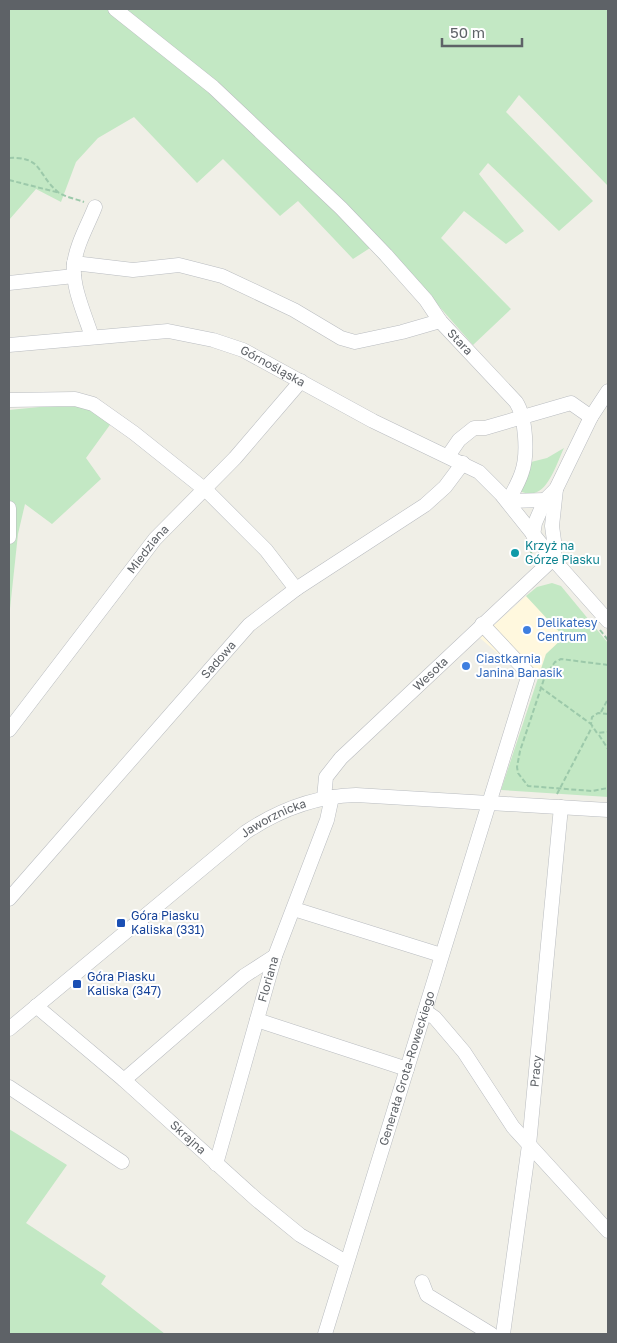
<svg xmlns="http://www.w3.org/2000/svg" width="617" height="1343" font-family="'Golos Text',sans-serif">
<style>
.commercial{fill:#fff8de}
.green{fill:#c3e8c4}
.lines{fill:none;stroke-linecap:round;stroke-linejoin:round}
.minor-casing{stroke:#b9bcc0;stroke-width:15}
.path{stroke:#9cc9aa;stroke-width:2;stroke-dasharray:5 2.5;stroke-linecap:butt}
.minor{stroke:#fff;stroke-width:14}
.culture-dot{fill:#0f9aa8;stroke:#fff;stroke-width:2}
.shop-dot{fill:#3f7fe0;stroke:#fff;stroke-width:2}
.transit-dot{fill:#1a4fb4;stroke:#fff;stroke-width:2}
.labels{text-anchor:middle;stroke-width:4;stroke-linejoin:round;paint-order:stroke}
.street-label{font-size:12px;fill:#5e6267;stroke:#fff}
.culture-label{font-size:12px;fill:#0d838f;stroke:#fff;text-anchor:start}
.shop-label{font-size:12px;fill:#366cbe;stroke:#fff;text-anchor:start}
.transit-label{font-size:12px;fill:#164399;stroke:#fff;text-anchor:start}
</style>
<rect width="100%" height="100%" fill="#f0efe7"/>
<!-- commercial -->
<path class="commercial" d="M526 596 565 637 546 654 540 671 524 676 480 638Z"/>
<!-- green -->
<g class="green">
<path d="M9 9H608V186L519 95 506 112 593 201 559 231 488 163 479 174 524 231 506 244 464 211 441 238 511 309 473 345 402 264 392 273 370 248 353 259 298 201 280 216 223 159 197 183 134 117 98 138 76 162 61 202 36 189 9 220Z"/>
<path d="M80 403 112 422 86 458 101 479 52 524 25 504 18 534 9 618V410Z"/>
<path d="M564 448C555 466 546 504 520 491L527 463 547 458Z"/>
<path d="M552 583 561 586 608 643V797L501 790 546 654 564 637 526 596 537 587Z"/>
<path d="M9 1129 67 1165 26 1223 106 1276 101 1284 165 1334H9Z"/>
</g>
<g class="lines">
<defs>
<g id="minor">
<path id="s1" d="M115 9 213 87 341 208 386 255 426 300 440 321 516 402C526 417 528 455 522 472 519 482 513 492 508 501"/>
<path d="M74 263 133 270 179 265 222 276 294 310 341 338 355 342 402 332 440 321"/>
<path d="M9 283 74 276"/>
<path d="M92 337C85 315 72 287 74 265 76 245 88 225 95 207"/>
<path id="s2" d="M9 345 168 331 213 340 243 350 373 421 479 472 501 494 553 559 608 621"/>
<path d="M9 400 75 399 93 404 134 433 208 492 266 550 296 589"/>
<path d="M448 456 459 440 474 428H485L571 403 591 417"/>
<path d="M508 501 545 500"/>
<path d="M9 508V537"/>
<path d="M533 535 535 523 545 500 556 489 591 417 608 391"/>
<path d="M553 559 555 548 552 526 556 489"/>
<path id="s3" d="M9 730 155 539 235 458 301 381"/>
<path id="s4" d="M324 798 326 777 341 758 553 559"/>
<path id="s5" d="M9 899 249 625 296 589 425 505 445 487 463 463"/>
<path d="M294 909 441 955"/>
<path id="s6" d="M36 1006 124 1080 257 1200 300 1235 346 1262"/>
<path d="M425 1011 435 1018 464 1052 513 1127 608 1231"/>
<path d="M257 1020 407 1069"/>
<path id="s7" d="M9 1029 246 832C279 810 316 796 356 795L608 810"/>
<path d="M124 1080 244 976 275 956"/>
<path d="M9 1087 122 1162"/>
<path id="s8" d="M216 1164 275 956 327 820 332 797"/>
<path d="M422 1282 427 1295 491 1334"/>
<path id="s9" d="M325 1334 529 674 482 624"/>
<path id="s10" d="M503 1334 529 1145 561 807"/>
</g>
</defs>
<!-- minor casing -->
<use href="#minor" class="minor-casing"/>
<!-- path -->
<g class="path">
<path d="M9 158C43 156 37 175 58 192 65 197 76 199 84 202"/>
<path d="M9 180 60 193"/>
<path d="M531 551 532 561"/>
<path d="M600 630 608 640"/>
<path d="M608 665 561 659 555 662 545 676 520 751 517 767 518 773 528 786 592 791 608 788"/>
<path d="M540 687 591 724"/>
<path d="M601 712 608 699"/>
<path d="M608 714 598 713 592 717 591 724 597 733 608 732"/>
<path d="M599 735 608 749"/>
<path d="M557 794 592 727"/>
</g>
<!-- minor -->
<use href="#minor" class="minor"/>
</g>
<!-- markers -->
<circle class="culture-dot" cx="515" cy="553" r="5"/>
<g class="shop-dot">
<circle cx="527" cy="630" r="5"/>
<circle cx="466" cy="666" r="5"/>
</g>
<g class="transit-dot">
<rect x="116" y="918" width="10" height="10" rx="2.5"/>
<rect x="72" y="979" width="10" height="10" rx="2.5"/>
</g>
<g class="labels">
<!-- street labels -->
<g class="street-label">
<text dy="4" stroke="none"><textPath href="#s1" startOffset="481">Stara</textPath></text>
<text dy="4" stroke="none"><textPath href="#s2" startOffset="271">Górnośląska</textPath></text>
<text dy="4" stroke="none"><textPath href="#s3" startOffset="228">Miedziana</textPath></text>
<text dy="4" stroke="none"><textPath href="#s5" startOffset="318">Sadowa</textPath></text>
<text dy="4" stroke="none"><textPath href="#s4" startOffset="168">Wesoła</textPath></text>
<text dy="4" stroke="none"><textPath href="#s7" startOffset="339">Jaworznicka</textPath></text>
<text dy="4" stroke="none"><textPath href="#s8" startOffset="192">Floriana</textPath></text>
<text dy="4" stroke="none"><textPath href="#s9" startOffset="278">Generała Grota-Roweckiego</textPath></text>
<text dy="4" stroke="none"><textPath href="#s10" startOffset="265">Pracy</textPath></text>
<text dy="4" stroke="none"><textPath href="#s6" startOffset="201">Skrajna</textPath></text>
</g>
<!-- culture labels -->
<g class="culture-label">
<text x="525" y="550">Krzyż na<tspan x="525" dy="14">Górze Piasku</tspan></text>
</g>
<!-- shop labels -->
<g class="shop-label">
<text x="537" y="627">Delikatesy<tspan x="537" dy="14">Centrum</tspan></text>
<text x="476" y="663">Ciastkarnia<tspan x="476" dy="14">Janina Banasik</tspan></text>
</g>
<!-- transit labels -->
<g class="transit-label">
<text x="131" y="920">Góra Piasku<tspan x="131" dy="14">Kaliska (331)</tspan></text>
<text x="87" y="981">Góra Piasku<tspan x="87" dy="14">Kaliska (347)</tspan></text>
</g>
</g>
<!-- border -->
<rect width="617" height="1343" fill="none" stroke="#5e6267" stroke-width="20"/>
<!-- scale -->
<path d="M442 38v8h80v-8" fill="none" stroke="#5e6267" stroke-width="2.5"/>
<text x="450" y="38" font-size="15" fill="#5e6267" stroke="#ffffff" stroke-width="4" paint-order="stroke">50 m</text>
</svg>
